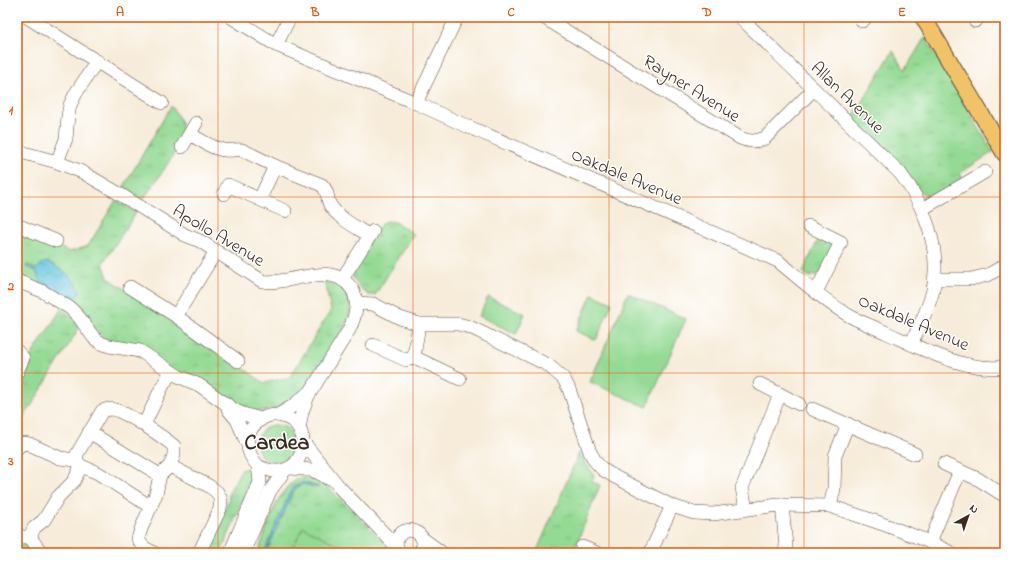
<svg xmlns="http://www.w3.org/2000/svg" width="1022" height="570" font-family="'Indie Flower',sans-serif">
<style>
.grass{fill:url(#grass-tufts);stroke:#688259}
.garden{fill:#95da94;stroke:#688259}
.water{fill:url(#water-waves);stroke:#4e777e}
.lines{fill:none;stroke-linecap:round;stroke-linejoin:round}
.minor-casing{stroke:#57473a;stroke-width:14}
.major-casing{stroke:#57473a;stroke-width:18}
.minor{stroke:#fff;stroke-width:13}
.major{stroke:#f1c369;stroke-width:16}
.grid{fill:none;stroke:#e8590c;stroke-width:1;stroke-opacity:0.55}
.labels{text-anchor:middle;stroke-width:3;stroke-linejoin:round;paint-order:stroke}
.street-label{font-size:18px;fill:#3b2a1e;stroke:#fff}
.district-label{font-size:22px;font-weight:bold;fill:#3b2a1e;stroke:#fff}
.neatline{fill:none;stroke:#e8590c;stroke-width:1.5}
.grid-label{font-size:13px;text-anchor:middle;font-weight:bold;fill:#e8590c}
</style>
<defs>
<pattern id="grass-tufts" width="24" height="20" patternUnits="userSpaceOnUse"><rect width="24" height="20" fill="#95da94"/><path d="M3 7l-1-3M5 7V3M7 7l1-3M15 17l-1-3M17 17v-4M19 17l1-3" fill="none" stroke="#81bb7f"/></pattern>
<pattern id="water-waves" width="16" height="10" patternUnits="userSpaceOnUse"><rect width="16" height="10" fill="#61c4df"/><path d="M0 5q4-4 8 0t8 0" fill="none" stroke="#519fb4"/></pattern>
</defs>
<rect width="100%" height="100%" fill="#fff"/>
<filter id="ink" filterUnits="userSpaceOnUse"><feTurbulence type="fractalNoise" baseFrequency=".025" numOctaves="2"/><feDisplacementMap in="SourceGraphic" scale="8" xChannelSelector="R" yChannelSelector="G"/><feConvolveMatrix kernelMatrix="1 2 1 2 8 2 1 2 1" color-interpolation-filters="sRGB"/></filter>
<filter id="wash" filterUnits="userSpaceOnUse"><feTurbulence type="fractalNoise" baseFrequency=".012" numOctaves="4" result="noise"/><feDisplacementMap in="SourceGraphic" scale="16" xChannelSelector="R" yChannelSelector="G"/><feGaussianBlur stdDeviation="0.9" result="paint"/><feColorMatrix in="noise" values="0 0 0 0 0 0 0 0 0 0 0 0 0 0 0 0 0 1.4 0 .05"/><feComposite in="paint" operator="in"/></filter>
<g filter="url(#wash)">
<rect width="100%" height="100%" fill="#f7ecd9"/>
<!-- grass -->
<g class="grass">
<path d="M925 37 993 152 960 173 963 181 938 197 922 193 910 177 852 118 893 51 905 70Z"/>
<path d="M171 106C177 114 182 121 182 131 182 148 152 186 142 201L123 188Z"/>
<path d="M116 200 136 213 103 263 108 278 218 350 264 383 290 377 331 310 324 281C333 282 340 285 345 292 360 313 338 337 327 355 314 374 304 397 281 406 269 412 258 412 246 410L108 340C92 330 84 315 70 302 56 289 35 283 17 276V229L70 252 88 246Z"/>
<path d="M387 221 395 222 414 234 375 295H368C363 290 354 283 353 276 351 267 376 232 382 223Z"/>
<path d="M821 233 835 244 821 273 810 277 803 272Z"/>
<path d="M62 308 73 318 79 328 17 429V382L22 370Z"/>
<circle cx="276" cy="444" r="19"/>
<path d="M579 453 594 475 592 482 600 485 573 553H536Z"/>
<path d="M247 468 251 476 250 482 221 553H207L228 502 229 493 241 470Z"/>
<path d="M300 477 318 481 329 488 375 533 388 546 391 553H258C266 530 277 487 300 477Z"/>
<path d="M17 537 27 542 37 553H17Z"/>
</g>
<!-- garden -->
<g class="garden">
<path d="M628 293 686 319 647 407 590 382Z"/>
<path d="M592 294 612 303 596 340 576 331Z"/>
<path d="M488 297 525 314 516 334 479 316Z"/>
<path d="M303 527 354 553H290Z"/>
</g>
<!-- water -->
<g class="water">
<path d="M48 262C61 269 75 278 80 292L78 296C69 299 44 285 38 278L36 271 26 267 27 265 37 269 42 263Z"/>
<path d="M303 482 319 487 318 488 303 484 294 490 266 553H264L289 494 292 488Z"/>
</g>
</g>
<g filter="url(#ink)">
<g class="lines">
<defs>
<g id="minor">
<path d="M27 17 162 103"/>
<path d="M231 17 276 45 416 103 462 124 778 261C799 278 824 301 848 315 860 322 874 327 887 333 922 349 965 372 1005 367"/>
<path d="M543 17 740 138C750 142 756 142 765 138L814 89"/>
<path d="M740 17 900 173C925 205 941 249 933 290 929 308 919 327 911 344"/>
<path d="M862 21 867 17"/>
<path d="M975 21 980 17"/>
<path d="M276 45 290 17"/>
<path d="M416 103 457 17"/>
<path d="M190 134C200 140 213 149 225 150 231 151 236 149 242 150L275 166 322 185C330 194 326 197 330 205 339 219 356 227 370 236"/>
<path d="M182 147 196 123"/>
<path d="M17 151 57 162 82 172 118 193 185 235 200 241 262 281C290 287 331 258 352 289 360 303 355 317 349 330L308 396 302 412 299 429"/>
<path d="M57 162 66 139 68 116 70 105 76 93 97 61"/>
<path d="M224 194 228 185 285 211"/>
<path d="M260 199 275 166"/>
<path d="M922 209 985 172"/>
<path d="M17 225 56 241"/>
<path d="M809 226 841 242 819 286 815 291"/>
<path d="M342 279 373 231"/>
<path d="M934 279H971L988 275 1005 265"/>
<path d="M17 281 42 291 70 308 79 317 94 338 101 343 109 346 140 351 178 376 199 385 236 411 243 414 261 419"/>
<path d="M130 287 176 316 238 361"/>
<path d="M357 303 373 304 400 318 419 324H458L470 327 548 365 564 379 569 389 590 452 595 461 602 469 615 477 672 506 694 513 713 514 778 505 830 506 880 523 930 542 951 553"/>
<path d="M176 316 216 251"/>
<path d="M373 345 406 360 414 357 419 324"/>
<path d="M17 351 23 358 17 372"/>
<path d="M414 357 460 379"/>
<path d="M760 384 799 404"/>
<path d="M228 409 237 420 247 443"/>
<path d="M812 409 915 454"/>
<path d="M278 415 293 406 307 394"/>
<path d="M144 425 162 387 171 372"/>
<path d="M89 432 160 475"/>
<path d="M304 443 340 488 373 522 397 547"/>
<path d="M17 448 23 443 29 444 60 458 76 460"/>
<path d="M944 464 978 479 1005 496"/>
<path d="M81 466 98 473 151 507"/>
<path d="M170 466 209 486 217 492 221 500 220 509 199 553"/>
<path d="M290 468C304 469 316 469 327 478"/>
<path d="M782 505 786 546 785 553"/>
<path d="M830 506 834 489 835 456 848 424"/>
<path d="M746 509 742 488 780 394"/>
<path d="M17 534 22 537H30"/>
<path d="M30 537 34 528 44 520 58 497 74 481 81 466 76 460 77 454 102 411C105 410 109 409 111 409 124 410 163 437 174 446V455L170 466 160 475 156 494 141 529 138 539 143 547 154 553"/>
<path d="M30 537 39 550 45 553"/>
<path d="M423 539 442 553"/>
<path d="M930 542 960 471"/>
<path d="M582 547 597 553"/>
<path d="M399 552C396 547 395 542 398 537 408 521 433 537 419 553"/>
<path d="M230 553 260 482 258 466C246 453 242 433 259 421 265 416 274 414 282 416 320 426 303 489 258 466"/>
<path d="M243 553 270 491 285 470"/>
<path d="M650 553 672 506"/>
</g>
<path id="major" d="M923 17 1005 154"/>
</defs>
<!-- minor casing -->
<use href="#minor" class="minor-casing"/>
<!-- major casing -->
<use href="#major" class="major-casing"/>
<!-- minor -->
<use href="#minor" class="minor"/>
<!-- major -->
<use href="#major" class="major"/>
</g>
</g>
<!-- grid -->
<path class="grid" d="M218 17V553M413 17V553M609 17V553M804 17V553M17 197H1005M17 373H1005"/>
<g class="labels">
<!-- street labels -->
<g class="street-label">
<text transform="translate(692 88) rotate(32)" y="6">Rayner Avenue</text>
<text transform="translate(848 97) rotate(44)" y="6">Allan Avenue</text>
<text transform="translate(627 176) rotate(23)" y="6">Oakdale Avenue</text>
<text transform="translate(219 235) rotate(31)" y="6">Apollo Avenue</text>
<text transform="translate(914 322) rotate(23)" y="6">Oakdale Avenue</text>
</g>
<!-- district labels -->
<g class="district-label">
<text x="277" y="449">Cardea</text>
</g>
</g>
<!-- margin -->
<rect width="1022" height="570" fill="none" stroke="#fff" stroke-width="44"/>
<!-- north arrow -->
<g transform="translate(968 516) rotate(40)" stroke="#ffffff" stroke-width="3" paint-order="stroke">
<path d="M0-3L7 15L0 10L-7 15Z" fill="#3b2a1e"/>
<text y="-6" font-size="11" font-weight="bold" text-anchor="middle" fill="#3b2a1e">N</text>
</g>
<rect x="22" y="22" width="978" height="526" class="neatline"/>
<g class="grid-label">
<text x="120" y="16">A</text>
<text x="315" y="16">B</text>
<text x="511" y="16">C</text>
<text x="707" y="16">D</text>
<text x="902" y="16">E</text>
<text x="11" y="114">1</text>
<text x="11" y="290">2</text>
<text x="11" y="465">3</text>
</g>
</svg>
